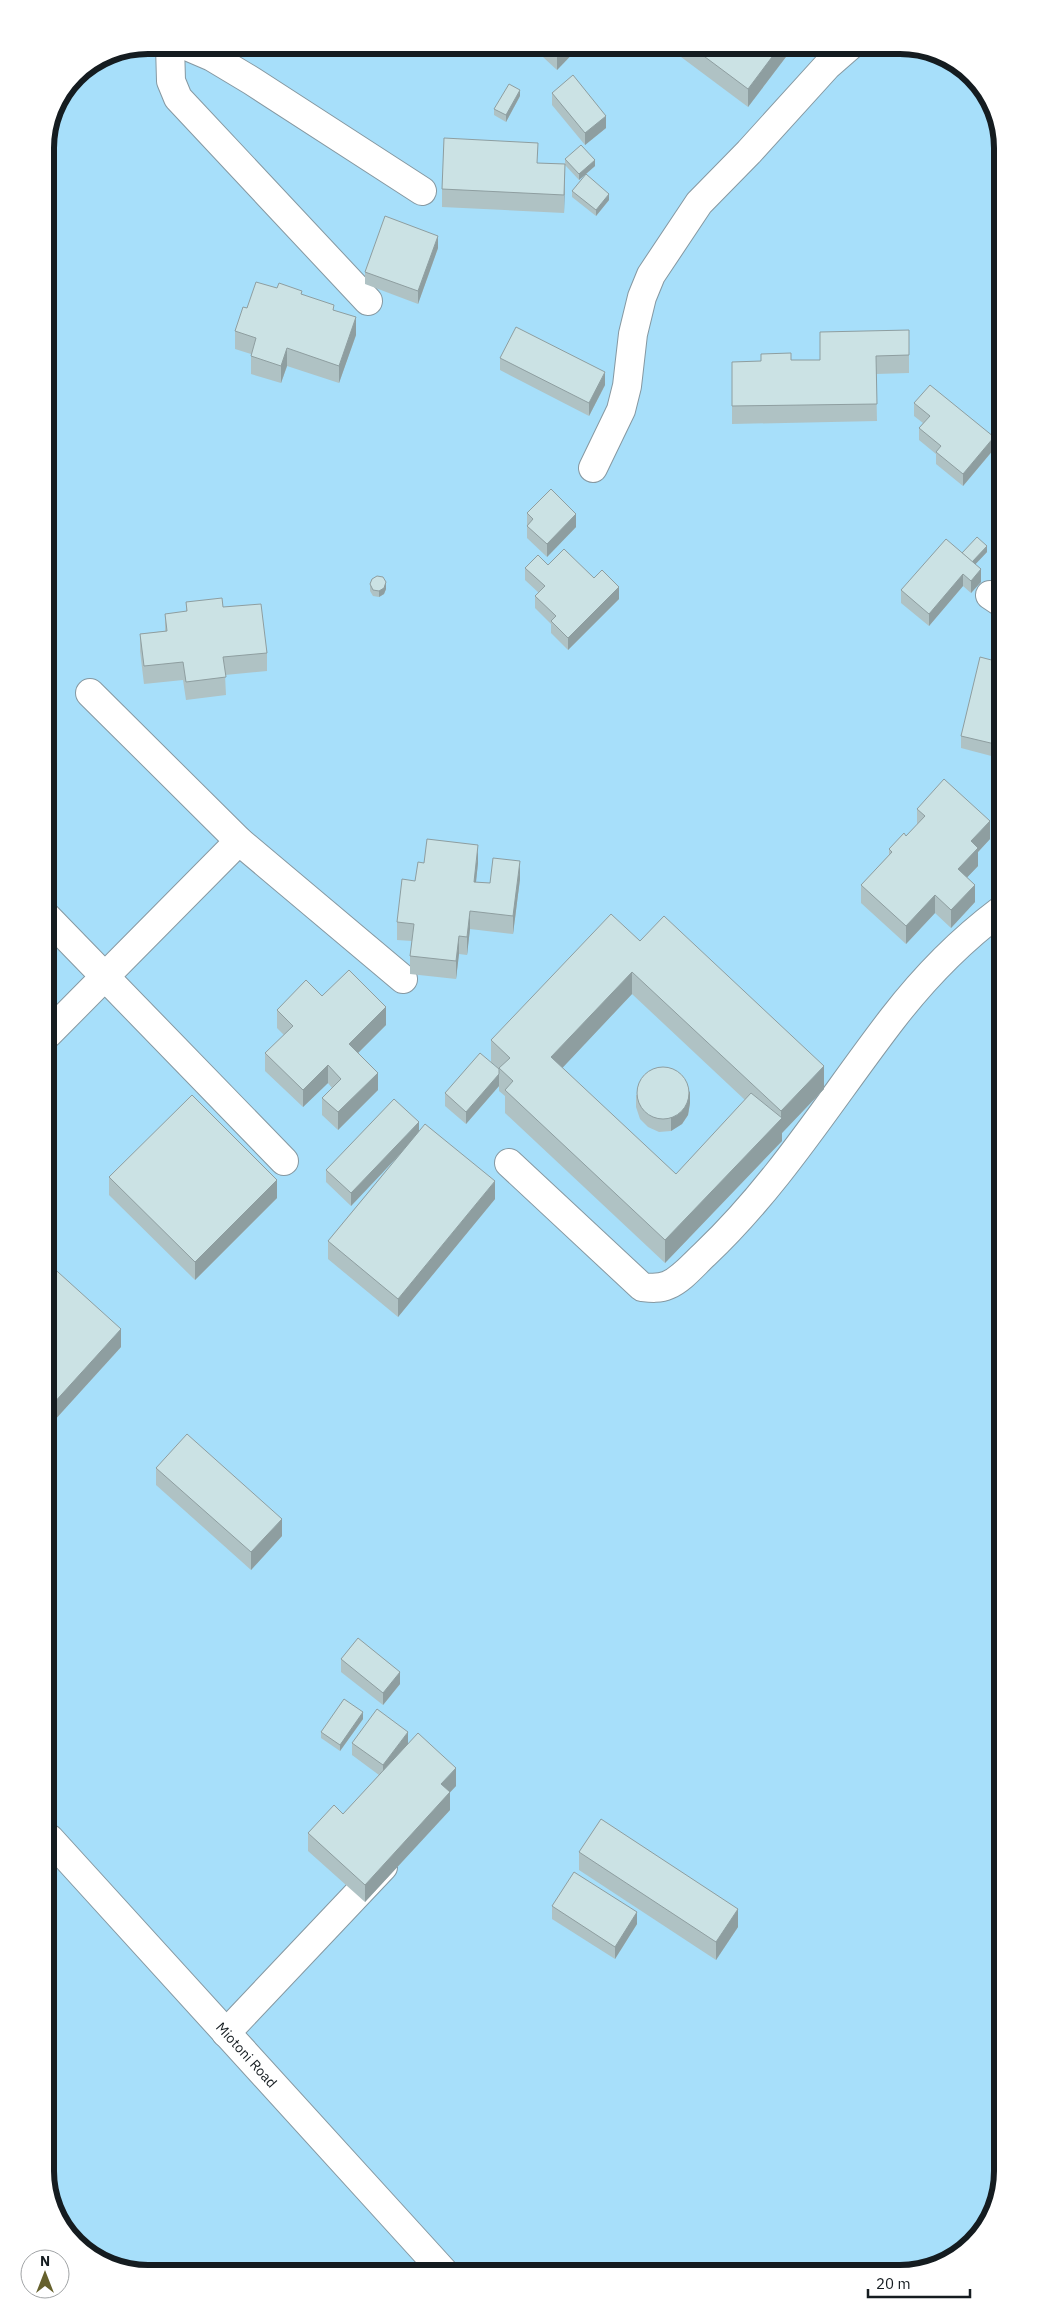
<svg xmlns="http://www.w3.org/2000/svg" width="1048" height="2319" font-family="'IBM Plex Sans',sans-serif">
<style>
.green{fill:#a7dffa}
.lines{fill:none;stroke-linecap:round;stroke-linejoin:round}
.minor-casing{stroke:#8698a1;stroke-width:30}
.minor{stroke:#fff;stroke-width:28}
.wall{fill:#afc2c4;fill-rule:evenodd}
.shaded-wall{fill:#8e9ea0}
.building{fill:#cbe2e4;stroke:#8e9ea0}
.labels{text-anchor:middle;stroke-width:4;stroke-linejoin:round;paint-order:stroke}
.street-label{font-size:14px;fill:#151c20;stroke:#fff}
.rim{fill:none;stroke:#151c20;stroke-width:6}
</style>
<rect width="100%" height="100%" fill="#ecf8fe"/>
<!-- green -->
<path class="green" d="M148 45H907L963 66 997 114 1003 2171 986 2229 934 2268 141 2274 85 2253 51 2205 45 141 53 108 75 75 109 53Z"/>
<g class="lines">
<defs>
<g id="minor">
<path d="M170 45 171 81 178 98 368 301"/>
<path d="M184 45 212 57 252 81 422 191"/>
<path d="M593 468 621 410 627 386 633 334 642 297 651 275 699 203 749 152 827 66 851 45"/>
<path d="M990 595 999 601"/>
<path d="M90 693 239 841 403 979"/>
<path d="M47 917 284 1161"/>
<path d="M48 1034 239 841"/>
<path d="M509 1163 642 1287C651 1288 659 1289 668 1285 682 1279 694 1264 705 1254 779 1184 832 1097 893 1018 924 978 960 941 1000 911"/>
<path id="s1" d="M50 1839 444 2272"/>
<path d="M226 2033 383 1867"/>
</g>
</defs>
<!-- minor casing -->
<use href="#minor" class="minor-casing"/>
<!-- minor -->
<use href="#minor" class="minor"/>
</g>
<!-- wall -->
<g class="wall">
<path d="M530 45H581L557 70Z"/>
<path d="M665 45H795L748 107Z"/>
<path d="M552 93 606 128 585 145 552 105Z"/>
<path d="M520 96 506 122 494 115V109Z"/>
<path d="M565 159 595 166 579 180 565 165 564 213 442 207V189L538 163 565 164Z"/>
<path d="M572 191 609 200 596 216 572 197Z"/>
<path d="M438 248 418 304 365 284V272Z"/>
<path d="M277 288 302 295 334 310 356 335 339 383 287 366 281 383 251 374V354L235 349V331L247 308Z"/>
<path d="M909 330V373L876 374 877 421 732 424V362L820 360Z"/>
<path d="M500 358 605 385 589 416 500 370Z"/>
<path d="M914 403 994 449 963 486 936 464V454L919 440V428L923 423 914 416Z"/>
<path d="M527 513 576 527 547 557 527 538Z"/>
<path d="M987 552 975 564 981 582 971 593 963 586 929 626 901 603V590L962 553Z"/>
<path d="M548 565 594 578 619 599 568 650 551 633V624L535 608V596L539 593 525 580V568Z"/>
<path d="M370 584 386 589 384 594 379 597 373 596 370 591Z"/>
<path d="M186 602 223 607 267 653V671L225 675 226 695 186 700 183 680 144 684 140 651V634L165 631V614L186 612Z"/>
<path d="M999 662V758L961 748V736Z"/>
<path d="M917 809 990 839 978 852V866L967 877 975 902 951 928 935 913 906 944 861 903V885L889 855V849L906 836 917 825Z"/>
<path d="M424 863H478L476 882 490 883 520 879 513 934 470 929 467 955 459 954 456 979 410 974V956L412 941 397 940V922Z"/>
<path d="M640 941 824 1089 782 1133V1141L665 1263 505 1113V1096L499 1091V1086L466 1124 445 1106V1093L496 1066 491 1062V1040ZM632 994 745 1100 676 1174 562 1068Z"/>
<path d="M322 996 386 1025 358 1053 378 1090 338 1130 322 1115V1098L332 1088 328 1083 303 1107 265 1071V1053L284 1035 277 1028V1010Z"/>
<path d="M636 1095 690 1103 688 1115 682 1124 671 1131 659 1132 648 1127 640 1119 636 1107Z"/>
<path d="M419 1131 495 1199 398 1317 328 1259V1241L400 1154 351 1206 326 1182V1170Z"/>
<path d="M109 1177 277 1198 195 1280 109 1195Z"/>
<path d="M48 1263 121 1347 52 1423 49 1419Z"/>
<path d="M156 1468 282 1536 251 1570 156 1485Z"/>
<path d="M341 1659 400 1684 383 1705 341 1672Z"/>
<path d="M363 1719 340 1751 321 1738V1732Z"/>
<path d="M352 1743 408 1744 456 1786 450 1792V1810L365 1902 308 1851V1833L343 1814 379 1775 352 1755Z"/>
<path d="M579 1852 738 1927 716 1960 579 1870Z"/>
<path d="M552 1906 637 1924 615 1959 552 1919Z"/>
</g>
<!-- shaded-wall -->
<g class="shaded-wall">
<path d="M564 45H581L557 70V52Z"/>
<path d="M781 45H795L748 107V89Z"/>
<path d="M520 90V96L506 122V115Z"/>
<path d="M606 116V128L585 145V133Z"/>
<path d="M595 160V166L579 180V174Z"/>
<path d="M565 164V182L564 213V195Z"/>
<path d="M609 194V200L596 216V210Z"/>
<path d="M438 236V248L418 304V291Z"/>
<path d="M356 317V335L339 383V366Z"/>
<path d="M287 348V366L281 383V366Z"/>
<path d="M605 372V385L589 416V403Z"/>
<path d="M994 437V449L963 486V474Z"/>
<path d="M576 514V527L547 557V544Z"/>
<path d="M987 546V552L971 569V562Z"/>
<path d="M981 569V582L971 593V581Z"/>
<path d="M963 574V586L929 626V614Z"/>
<path d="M386 582V589L384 594 379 597V591Z"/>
<path d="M619 587V599L568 650V638Z"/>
<path d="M990 821V839L978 852V866L958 887V869L971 841Z"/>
<path d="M478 845V863L474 900V882Z"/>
<path d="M520 861V879L513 934V916Z"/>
<path d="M975 885V902L951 928V910Z"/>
<path d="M935 895V913L906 944V926Z"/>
<path d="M470 911V929L467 955V937Z"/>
<path d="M459 936V954L456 979V961Z"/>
<path d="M632 972V994L551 1080V1057Z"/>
<path d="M386 1007V1025L349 1062V1044Z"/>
<path d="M328 1065V1083L303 1107V1090Z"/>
<path d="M824 1066V1089L782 1133V1141L665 1263V1240L781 1119V1111Z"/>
<path d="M378 1073V1090L338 1130V1112Z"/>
<path d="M499 1074V1086L466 1124V1112Z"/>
<path d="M690 1091V1103L688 1115 682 1124 671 1131V1118Z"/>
<path d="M419 1122V1134L351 1206V1193Z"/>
<path d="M277 1180V1198L195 1280V1262Z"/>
<path d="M495 1181V1199L398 1317V1299Z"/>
<path d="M121 1329V1347L52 1423V1405Z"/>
<path d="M282 1519V1536L251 1570V1552Z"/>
<path d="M400 1672V1684L383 1705V1693Z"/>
<path d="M363 1712V1719L340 1751V1745Z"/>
<path d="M408 1732V1744L383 1778V1765Z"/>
<path d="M456 1768V1786L441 1802V1784Z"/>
<path d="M450 1792V1810L365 1902V1885Z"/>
<path d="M738 1909V1927L716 1960V1942Z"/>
<path d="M637 1912V1924L615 1959V1947Z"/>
</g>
<!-- building -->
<g class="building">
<path d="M550 45H564L557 52Z"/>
<path d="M689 45H781L748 89Z"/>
<path d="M573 75 606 116 585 133 552 93Z"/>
<path d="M509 84 520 90 506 115 494 109Z"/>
<path d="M444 138 538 143 537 163 565 164 564 195 442 189Z"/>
<path d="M581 145 595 160 579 174 565 159Z"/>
<path d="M586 174 609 194 596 210 572 191Z"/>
<path d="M385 216 438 236 418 291 365 272Z"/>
<path d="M256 282 277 288 279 283 302 291 301 294 334 305 333 310 356 317 339 366 287 348 281 366 251 356 256 338 235 331 243 307 247 308Z"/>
<path d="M516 327 605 372 589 403 500 358Z"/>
<path d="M909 330V355L876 356 877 404 732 406V362L761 361V354L791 353V360H820V332Z"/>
<path d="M930 385 994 437 963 474 936 452 941 446 919 428 930 416 914 403Z"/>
<path d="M551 489 576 514 547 544 527 526 533 519 527 513Z"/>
<path d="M977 537 987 546 972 562 962 553Z"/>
<path d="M946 539 981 569 971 581 963 574 929 614 901 590Z"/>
<path d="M564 549 594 578 602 570 619 587 568 638 551 621 556 616 535 596 545 586 525 568 538 555 548 565Z"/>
<path d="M377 576 383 577 386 582 384 588 379 591 373 590 370 584 372 579Z"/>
<path d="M222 598 223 607 261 604 267 653 223 657 226 677 186 682 183 662 144 666 140 634 167 631 165 614 187 611 186 602Z"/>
<path d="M980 657 999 662V745L961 736Z"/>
<path d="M944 779 990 821 971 841 978 848 958 869 975 885 951 910 935 895 906 926 861 885 892 852 889 849 904 833 906 836 925 816 917 809Z"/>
<path d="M427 839 478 845 474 882 490 883 493 858 520 861 513 916 470 911 467 937 459 936 456 961 410 956 414 924 397 922 402 879 415 881 418 862 424 863Z"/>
<path d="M611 914 640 941 664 916 824 1066 781 1111 632 972 551 1057 676 1174 751 1093 782 1118 665 1240 505 1090 513 1081 499 1068 510 1058 491 1040Z"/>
<path d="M349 970 386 1007 349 1044 378 1073 338 1112 322 1098 341 1079 328 1065 303 1090 265 1053 293 1026 277 1010 306 980 322 996Z"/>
<path d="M480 1053 499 1069V1074L466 1112 445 1093Z"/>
<circle cx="663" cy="1093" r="26"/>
<path d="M192 1095 277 1180 195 1262 109 1177Z"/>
<path d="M394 1099 419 1122 351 1193 326 1170Z"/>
<path d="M425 1124 495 1181 398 1299 328 1241Z"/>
<path d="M48 1263 121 1329 52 1405 48 1401Z"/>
<path d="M187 1434 282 1519 251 1552 156 1468Z"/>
<path d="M358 1638 400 1672 383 1693 341 1659Z"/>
<path d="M344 1699 363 1712 340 1745 321 1732Z"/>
<path d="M377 1709 408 1732 383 1765 352 1743Z"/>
<path d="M418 1733 456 1768 441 1784 450 1792 365 1885 308 1833 334 1805 343 1814Z"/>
<path d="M601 1819 738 1909 716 1942 579 1852Z"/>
<path d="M574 1872 637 1912 615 1947 552 1906Z"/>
</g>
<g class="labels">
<!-- street labels -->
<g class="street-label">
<text dy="5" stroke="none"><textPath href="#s1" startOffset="292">Miotoni Road</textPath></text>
</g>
</g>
<!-- crop -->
<path d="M0 0H1048V2319H0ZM148 54H900A94 94 0 0 1 994 148V2171A94 94 0 0 1 900 2265H148A94 94 0 0 1 54 2171V148A94 94 0 0 1 148 54Z" fill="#fff" fill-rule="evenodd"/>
<path class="rim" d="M148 54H900A94 94 0 0 1 994 148V2171A94 94 0 0 1 900 2265H148A94 94 0 0 1 54 2171V148A94 94 0 0 1 148 54Z"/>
<!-- north arrow -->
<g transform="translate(45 2274)"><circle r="24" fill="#ffffff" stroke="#a1a4a6"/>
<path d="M0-4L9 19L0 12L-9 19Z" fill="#66612d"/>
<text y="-8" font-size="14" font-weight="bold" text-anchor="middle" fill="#151c20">N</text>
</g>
<!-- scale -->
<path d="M868 2289v8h102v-8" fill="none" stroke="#151c20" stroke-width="2.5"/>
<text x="876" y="2289" font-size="15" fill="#151c20" stroke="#ffffff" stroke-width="4" paint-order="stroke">20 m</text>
</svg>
